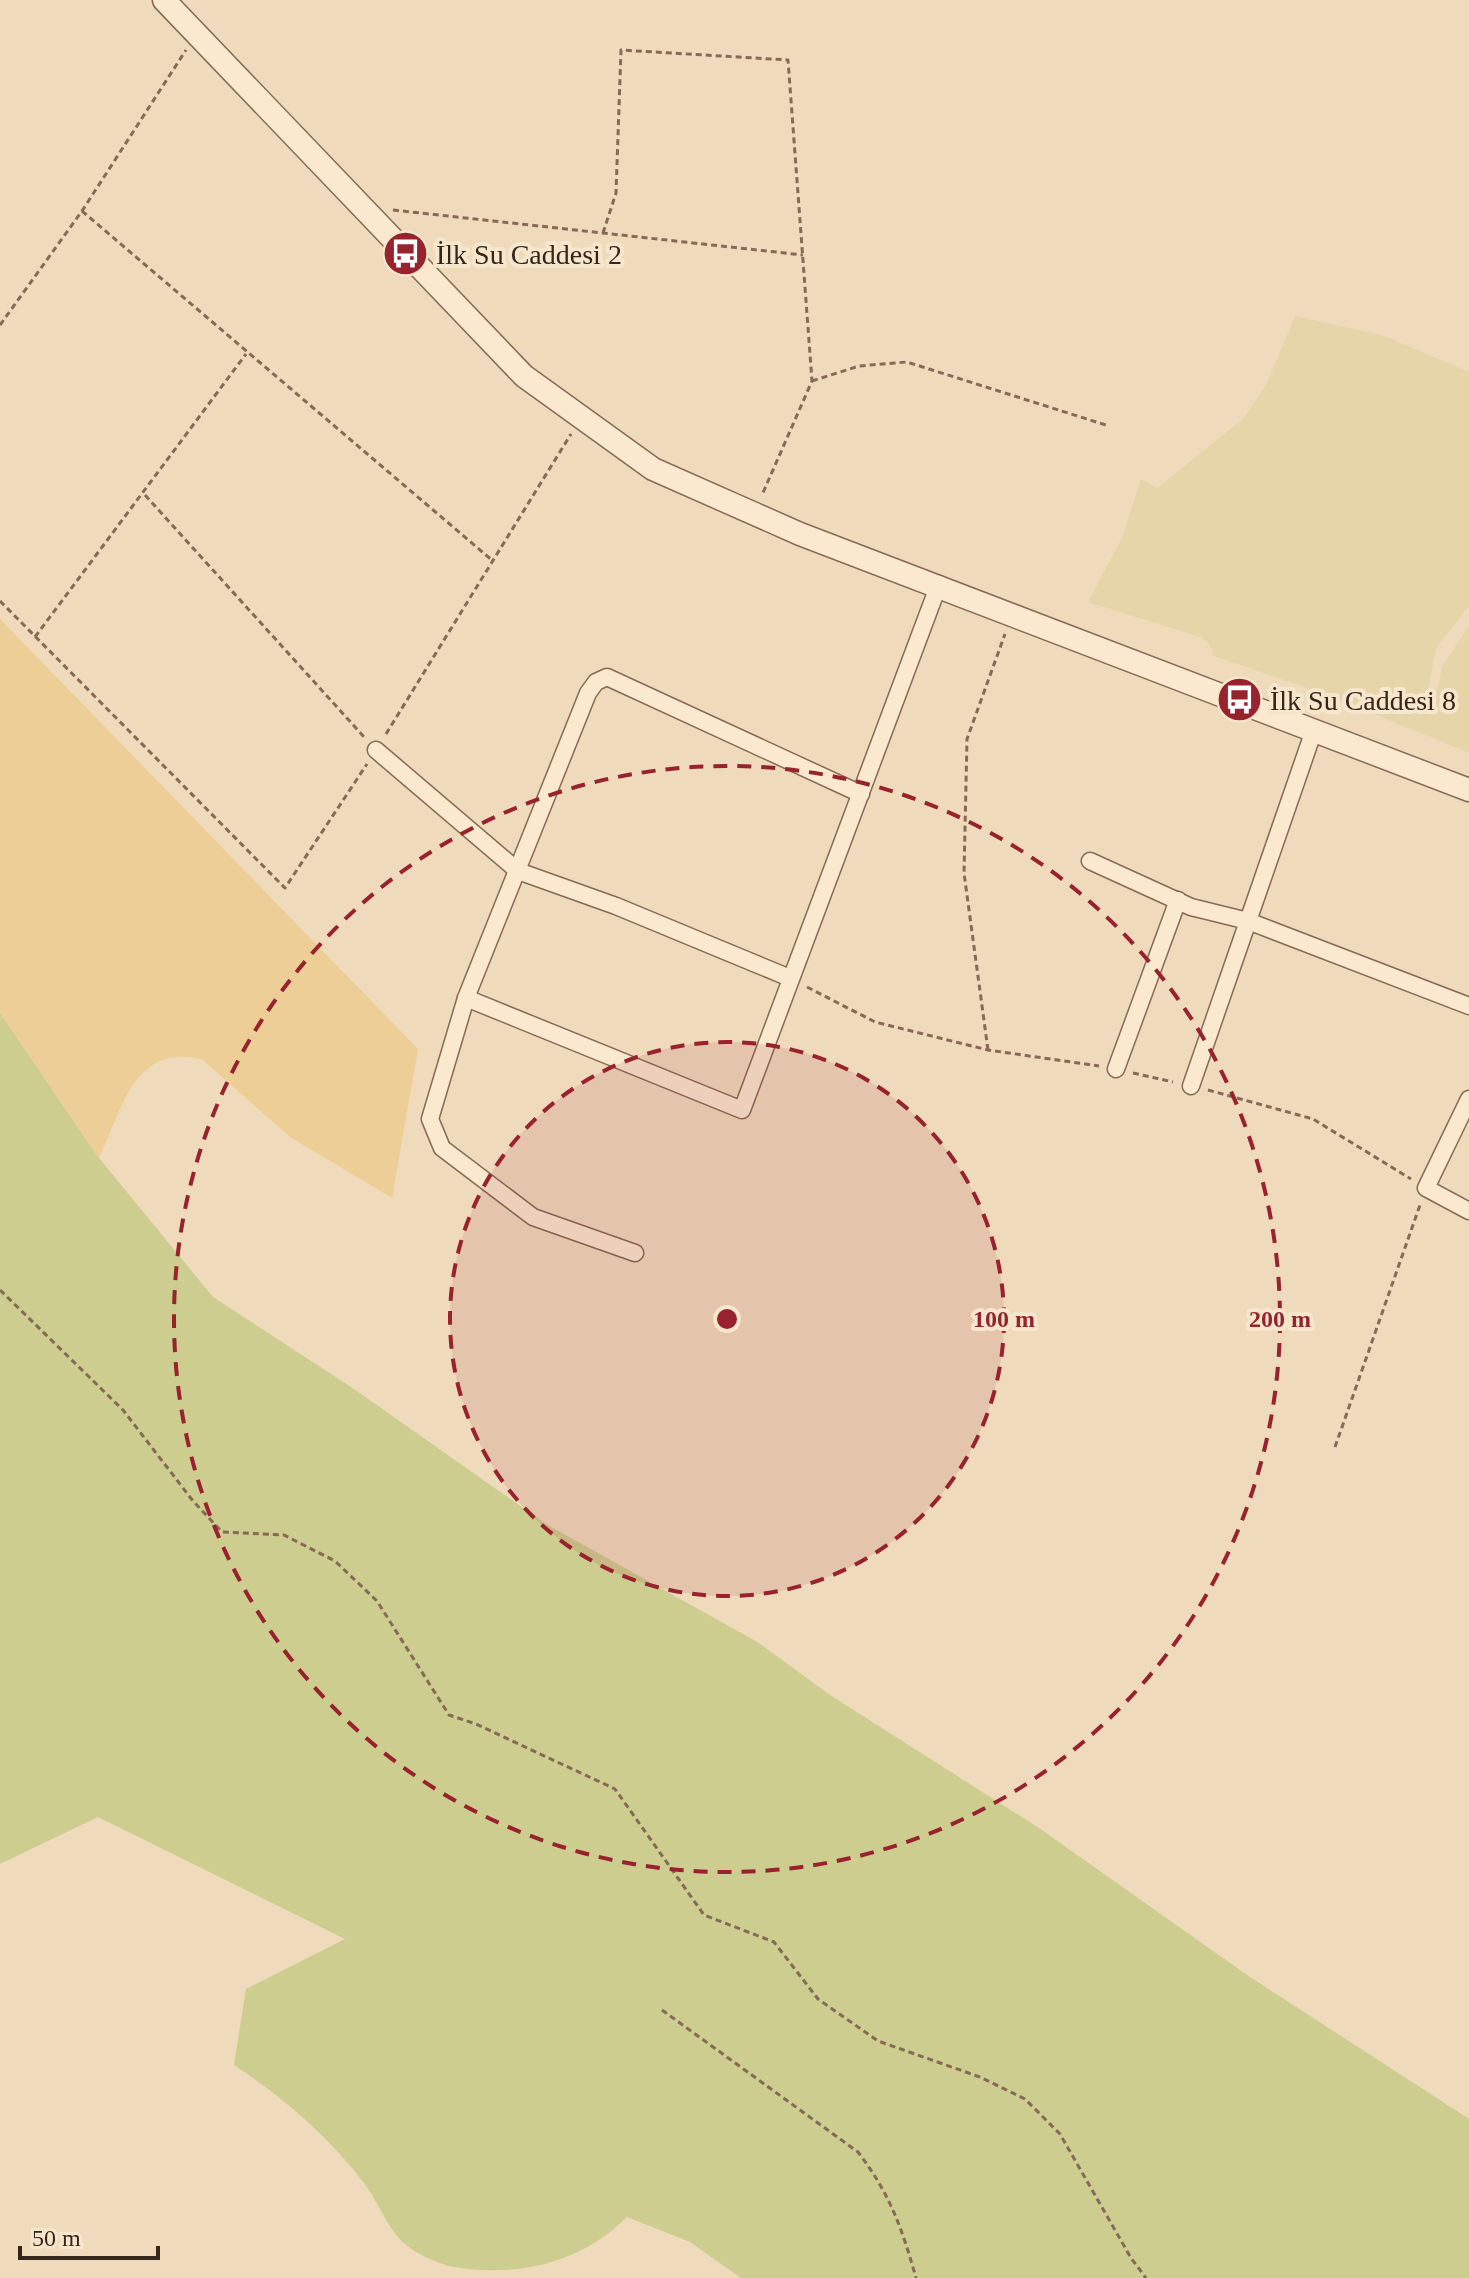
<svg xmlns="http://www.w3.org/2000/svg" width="1469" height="2278" font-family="'Times New Roman',serif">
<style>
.farmland{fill:#e5d5a8}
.green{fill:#cccd8f}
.sand{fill:#edce96}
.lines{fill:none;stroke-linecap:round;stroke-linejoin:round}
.minor-casing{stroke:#876a55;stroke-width:19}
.tertiary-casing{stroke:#876a55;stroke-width:25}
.path{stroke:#876a55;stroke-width:3;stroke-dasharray:6 4;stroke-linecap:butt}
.minor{stroke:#fae9ce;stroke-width:16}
.tertiary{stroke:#fae9ce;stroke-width:22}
.ring{fill:none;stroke:#98222e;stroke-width:4;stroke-dasharray:14 10}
.labels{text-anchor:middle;stroke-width:8;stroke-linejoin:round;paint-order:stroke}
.poi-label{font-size:28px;fill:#35251a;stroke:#f6e6cb;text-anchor:start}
.centre{fill:#98222e;stroke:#f6e6cb;stroke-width:4}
.ring-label{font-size:24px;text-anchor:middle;font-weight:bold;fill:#98222e;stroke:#f6e6cb;stroke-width:8;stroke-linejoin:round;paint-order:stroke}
</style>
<rect width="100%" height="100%" fill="#efdbbb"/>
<!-- farmland -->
<path class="farmland" d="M1295 316 1382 335 1469 372V606L1436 648 1424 711H1433L1442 667 1469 626V753L1325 694 1214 656 1209 643 1200 637 1088 602 1122 538 1141 479 1157 488 1244 418 1267 383Z"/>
<!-- green -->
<path class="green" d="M0 1013 99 1158 213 1297 354 1389 546 1524 759 1643 830 1695 1039 1828 1247 1975 1469 2119V2278H741L690 2242 627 2217C578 2265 516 2278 448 2266 434 2261 416 2254 405 2244 388 2230 378 2201 364 2183 328 2136 284 2098 234 2065L246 1989 345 1939 98 1817 0 1864Z"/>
<!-- sand -->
<path class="sand" d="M0 619 418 1049 392 1198 290 1137 203 1060C134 1041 122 1111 99 1158L0 1013Z"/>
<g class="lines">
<defs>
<g id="minor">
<path d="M376 750 518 871 616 906 790 978"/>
<path d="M1090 861 1191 907 1248 921 1469 1006"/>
<path d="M466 998 742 1110 939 584"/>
<path d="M1116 1069 1178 900"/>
<path d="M1191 1086 1313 733"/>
<path d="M1469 1099 1426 1188 1469 1211"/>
<path d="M635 1253 533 1217 442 1148 430 1119 466 998 588 693 596 682 607 677 861 794"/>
</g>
<path id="tertiary" d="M164 0 524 376 653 469 800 534 1469 790"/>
</defs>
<!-- minor casing -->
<use href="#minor" class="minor-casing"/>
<!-- tertiary casing -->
<use href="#tertiary" class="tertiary-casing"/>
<!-- path -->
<g class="path">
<path d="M393 210 803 255"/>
<path d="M82 211 493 561"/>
<path d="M603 233 616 193 621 50 788 60 812 381 762 495"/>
<path d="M0 325 82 211 186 50"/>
<path d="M812 381 859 366 907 362 1109 426"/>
<path d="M145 495 365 738"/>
<path d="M0 601 285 888 367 764"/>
<path d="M35 637 246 354"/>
<path d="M386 734 571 434"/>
<path d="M807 987 875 1022 988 1050 1099 1066"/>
<path d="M988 1050 964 873 967 739 1005 634"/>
<path d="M1133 1073 1173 1082"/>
<path d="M1208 1090 1313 1119 1411 1179"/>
<path d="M0 1290 123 1410 193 1501 222 1532 284 1535 335 1561 377 1601 449 1715 476 1724 615 1789 704 1915 774 1942 818 1999 878 2041 980 2077 1025 2099 1060 2134 1131 2258 1146 2278"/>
<path d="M1335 1447 1420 1205"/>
<path d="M662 2010 858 2152C890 2194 902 2228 916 2278"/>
</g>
<!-- minor -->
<use href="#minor" class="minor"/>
<!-- tertiary -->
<use href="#tertiary" class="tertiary"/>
</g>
<!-- distance rings -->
<circle cx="727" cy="1319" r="277" fill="#98222e" fill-opacity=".12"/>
<g class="ring">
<circle cx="727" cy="1319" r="277"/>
<circle cx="727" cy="1319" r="553"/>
</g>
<!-- icons -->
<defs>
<symbol id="bus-disc" viewBox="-11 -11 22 22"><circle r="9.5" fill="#98222e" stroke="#f6e6cb"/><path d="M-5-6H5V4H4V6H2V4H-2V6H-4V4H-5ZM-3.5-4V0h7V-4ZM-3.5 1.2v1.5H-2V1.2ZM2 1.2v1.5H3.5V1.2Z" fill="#fff"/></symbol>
</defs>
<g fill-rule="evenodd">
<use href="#bus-disc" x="380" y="228" width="51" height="51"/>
<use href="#bus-disc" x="1214" y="674" width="51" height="51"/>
</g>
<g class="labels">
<!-- poi labels -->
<g class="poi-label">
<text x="436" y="264">İlk Su Caddesi 2</text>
<text x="1270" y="710">İlk Su Caddesi 8</text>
</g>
</g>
<circle cx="727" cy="1319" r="12" class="centre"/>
<g class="ring-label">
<text x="1004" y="1327">100 m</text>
<text x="1280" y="1327">200 m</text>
</g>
<!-- scale -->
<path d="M20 2246v12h138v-12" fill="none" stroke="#35251a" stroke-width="4"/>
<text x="32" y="2246" font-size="24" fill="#35251a" stroke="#f6e6cb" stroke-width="6" paint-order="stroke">50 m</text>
</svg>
